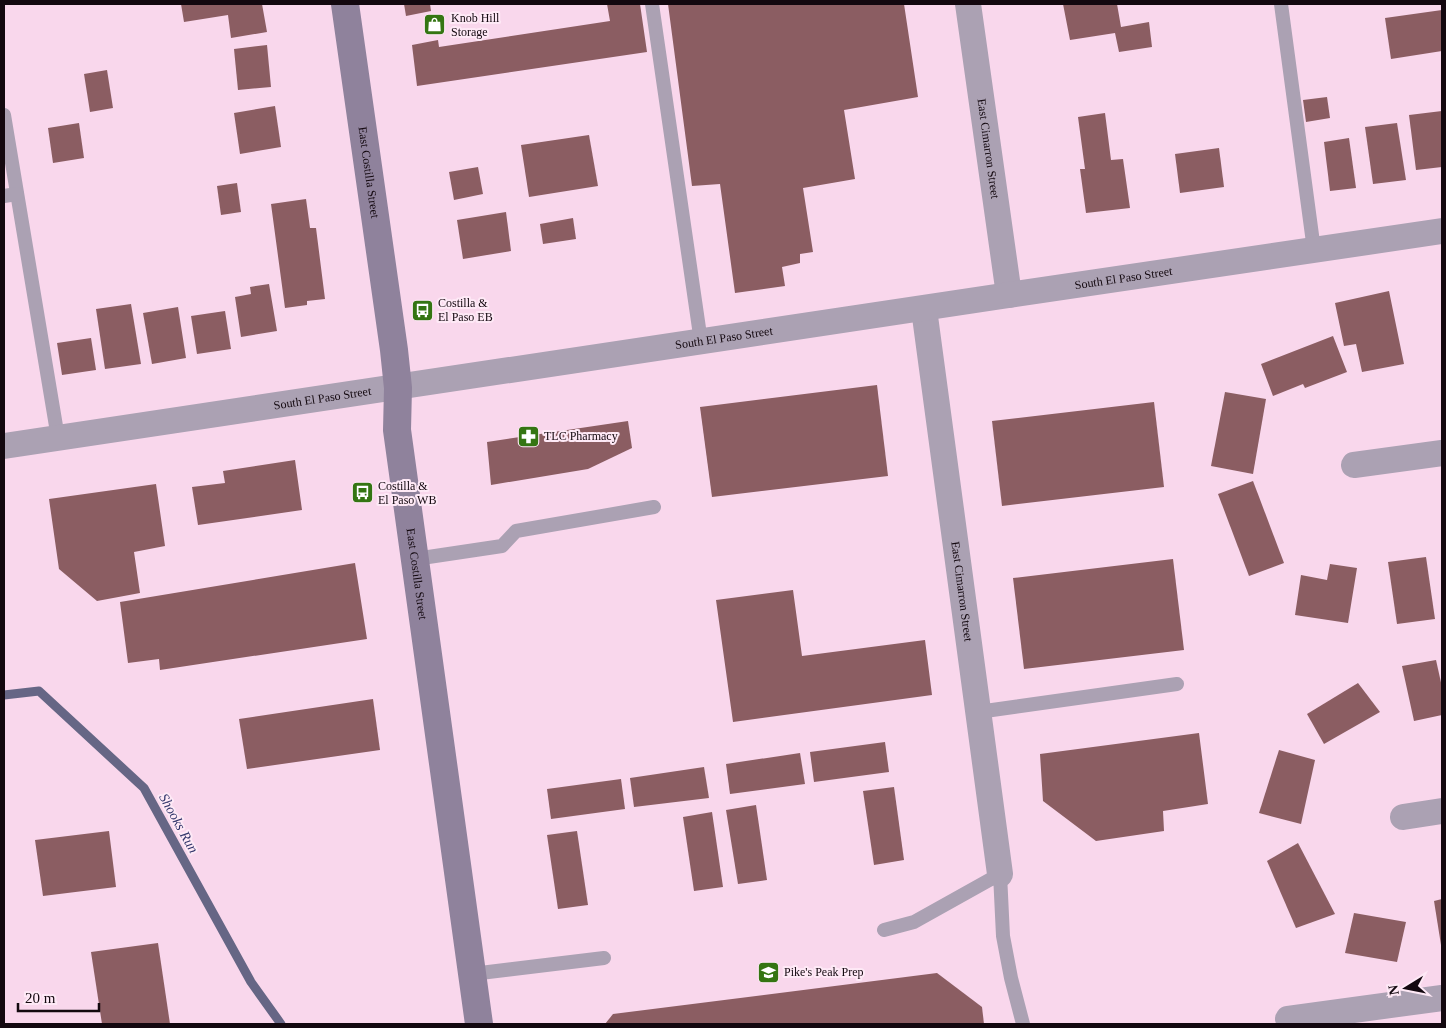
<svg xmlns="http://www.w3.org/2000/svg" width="1446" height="1028" font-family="Georgia,serif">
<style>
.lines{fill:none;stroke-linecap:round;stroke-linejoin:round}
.stream{stroke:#666685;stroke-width:9}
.building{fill:#8b5d62}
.lane{stroke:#aba1b3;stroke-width:14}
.street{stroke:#aba1b3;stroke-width:26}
.secondary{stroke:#8f829c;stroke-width:28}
.labels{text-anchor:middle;stroke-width:4;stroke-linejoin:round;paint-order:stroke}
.poi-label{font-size:12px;fill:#13080f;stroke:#fee9f6;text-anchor:start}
.street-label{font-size:12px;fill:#13080f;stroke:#fee9f6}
.water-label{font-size:14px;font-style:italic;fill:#31356a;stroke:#fee9f6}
</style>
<rect width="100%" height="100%" fill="#f9d7ec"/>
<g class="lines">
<!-- stream -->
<path class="stream" d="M4 695 39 691 144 788 251 982 281 1024"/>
</g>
<!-- building -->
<g class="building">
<path d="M181 4H262L267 32 231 38 228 15 184 22Z"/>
<path d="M404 4H430L431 11 406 16Z"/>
<path d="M607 4H640L647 52 417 86 412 45 438 40 439 47 610 21Z"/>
<path d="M668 4H904L918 97 844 110 855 179 803 188 813 252 800 254V263L782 267 785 286 735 293 720 184 692 186Z"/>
<path d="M1063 4H1117L1121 27 1149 22 1152 47 1119 52 1115 33 1070 40Z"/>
<path d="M1442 10V51L1391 59 1385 18Z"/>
<path d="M267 45 271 87 238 90 234 49Z"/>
<path d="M107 70 113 108 90 112 84 74Z"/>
<path d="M1327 97 1330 118 1306 122 1303 100Z"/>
<path d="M275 106 281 147 240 154 234 113Z"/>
<path d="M1442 111V167L1416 170 1409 115Z"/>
<path d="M1105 113 1111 160 1123 159 1130 208 1086 213 1080 169H1085L1078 117Z"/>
<path d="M79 123 84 158 53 163 48 128Z"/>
<path d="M1397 123 1406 180 1373 184 1365 127Z"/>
<path d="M589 135 598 186 529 197 521 145Z"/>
<path d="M1349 138 1356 188 1330 191 1324 142Z"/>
<path d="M1219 148 1224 187 1180 193 1175 154Z"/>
<path d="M478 167 483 194 454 200 449 172Z"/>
<path d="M237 183 241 212 221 215 217 186Z"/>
<path d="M306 199 310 228H316L325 299 307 301V305L285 308 271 204Z"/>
<path d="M506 212 511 251 463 259 457 220Z"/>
<path d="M573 218 576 239 543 244 540 224Z"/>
<path d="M269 284 277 331 241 337 235 297 251 294 250 287Z"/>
<path d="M1389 291 1404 364 1362 372 1356 344 1344 346 1335 303Z"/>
<path d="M131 304 141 364 105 369 96 309Z"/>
<path d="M178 307 186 358 152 364 143 313Z"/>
<path d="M225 311 231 349 197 354 191 316Z"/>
<path d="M1333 336 1347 372 1305 388 1303 384 1273 396 1261 364Z"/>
<path d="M91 338 96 370 62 375 57 343Z"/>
<path d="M877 385 888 476 712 497 700 407Z"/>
<path d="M1225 392 1266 399 1253 474 1211 466Z"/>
<path d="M1154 402 1164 487 1002 506 992 421Z"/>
<path d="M628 421 632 448 588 469 491 485 487 442Z"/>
<path d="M295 460 302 510 198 525 192 487 225 483 223 471Z"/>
<path d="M1253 481 1284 563 1249 576 1218 494Z"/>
<path d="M156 484 165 546 134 552 140 593 97 601 59 569 49 499Z"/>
<path d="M1426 557 1435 619 1397 624 1388 562Z"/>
<path d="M1173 559 1184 650 1024 669 1013 578Z"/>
<path d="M355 563 367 639 160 670 159 659 128 663 120 602Z"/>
<path d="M1330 564 1357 568 1348 623 1295 615 1301 575 1327 580Z"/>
<path d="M793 590 802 656 925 640 932 695 733 722 716 600Z"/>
<path d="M1436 660 1442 687V715L1414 721 1402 666Z"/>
<path d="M1358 683 1380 712 1324 744 1307 714Z"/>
<path d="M373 699 380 750 247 769 239 719Z"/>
<path d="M1199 733 1208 804 1163 811 1164 831 1096 841 1043 801 1040 754Z"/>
<path d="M885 742 889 772 814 782 810 752Z"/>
<path d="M1279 750 1315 760 1301 824 1259 813Z"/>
<path d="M800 753 805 784 730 794 726 764Z"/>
<path d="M704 767 709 798 634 807 630 778Z"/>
<path d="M621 779 625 809 551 819 547 789Z"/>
<path d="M894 787 904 860 874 865 863 791Z"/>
<path d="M756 805 767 880 738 884 726 810Z"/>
<path d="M712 812 723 887 694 891 683 817Z"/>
<path d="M109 831 116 887 43 896 35 840Z"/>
<path d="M577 831 588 905 558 909 547 835Z"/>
<path d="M1298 843 1335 914 1296 928 1267 861Z"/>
<path d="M1442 899V945H1441L1434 901Z"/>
<path d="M1354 913 1406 922 1397 962 1345 953Z"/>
<path d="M158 943 170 1024H102L91 952Z"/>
<path d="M937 973 982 1007 984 1024H605L613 1014Z"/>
</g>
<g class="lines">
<!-- lane -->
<g class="lane">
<path d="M652 4 701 342"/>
<path d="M1281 4 1314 250"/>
<path d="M4 115 58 438"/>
<path d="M4 196 17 194"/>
<path d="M415 559 502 546 516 531 654 507"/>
<path d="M978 712 1177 684"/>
<path d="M884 930 914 922 1000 874 1003 936 1011 978 1023 1024"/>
<path d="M472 974 604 958"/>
</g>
<!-- street -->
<g class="street">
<path id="s1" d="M968 4 1009 295"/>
<path id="s2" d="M924 309 1000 874"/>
<path id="s3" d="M4 446 1009 295 1442 231"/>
<path d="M1354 465 1442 453"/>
<path d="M1403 817 1442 811"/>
<path d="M1288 1019 1442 998"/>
</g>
<!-- secondary -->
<path class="secondary" id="s4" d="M345 4 394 350 398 388 397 430 479 1024"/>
</g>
<!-- icons -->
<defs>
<symbol id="shop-square" viewBox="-11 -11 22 22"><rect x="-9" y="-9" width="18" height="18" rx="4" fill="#347512" stroke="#fee9f6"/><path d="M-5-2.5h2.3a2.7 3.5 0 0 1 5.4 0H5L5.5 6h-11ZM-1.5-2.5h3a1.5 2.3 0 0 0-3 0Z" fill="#fff"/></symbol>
<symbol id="bus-square" viewBox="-11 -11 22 22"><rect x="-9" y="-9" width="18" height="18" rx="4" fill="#347512" stroke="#fee9f6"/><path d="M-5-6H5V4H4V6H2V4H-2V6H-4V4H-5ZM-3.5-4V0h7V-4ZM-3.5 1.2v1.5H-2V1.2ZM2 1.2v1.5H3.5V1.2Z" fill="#fff"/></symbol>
<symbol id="pharmacy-square" viewBox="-11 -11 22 22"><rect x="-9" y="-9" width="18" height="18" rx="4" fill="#347512" stroke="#fee9f6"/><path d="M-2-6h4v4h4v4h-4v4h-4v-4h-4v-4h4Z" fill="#fff"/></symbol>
<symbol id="school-square" viewBox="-11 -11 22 22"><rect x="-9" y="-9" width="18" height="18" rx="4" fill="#347512" stroke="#fee9f6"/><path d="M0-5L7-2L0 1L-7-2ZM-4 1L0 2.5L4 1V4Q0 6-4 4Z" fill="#fff"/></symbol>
</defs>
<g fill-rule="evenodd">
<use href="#shop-square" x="422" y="12" width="25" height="25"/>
<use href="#bus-square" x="410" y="298" width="25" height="25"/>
<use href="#pharmacy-square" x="516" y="424" width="25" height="25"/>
<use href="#bus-square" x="350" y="480" width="25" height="25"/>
<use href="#school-square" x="756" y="960" width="25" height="25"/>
</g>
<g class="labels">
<!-- poi labels -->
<g class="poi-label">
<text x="451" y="22">Knob Hill<tspan x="451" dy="14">Storage</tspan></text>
<text x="438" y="307">Costilla &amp;<tspan x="438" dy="14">El Paso EB</tspan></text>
<text x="544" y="440">TLC Pharmacy</text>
<text x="378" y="490">Costilla &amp;<tspan x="378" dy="14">El Paso WB</tspan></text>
<text x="784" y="976">Pike's Peak Prep</text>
</g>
<!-- street labels -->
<g class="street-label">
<text dy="4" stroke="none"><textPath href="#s1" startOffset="146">East Cimarron Street</textPath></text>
<text dy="4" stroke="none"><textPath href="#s4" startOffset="170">East Costilla Street</textPath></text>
<text dy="4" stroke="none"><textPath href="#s3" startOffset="1132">South El Paso Street</textPath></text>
<text dy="4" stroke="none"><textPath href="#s3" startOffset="728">South El Paso Street</textPath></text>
<text dy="4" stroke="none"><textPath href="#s3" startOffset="322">South El Paso Street</textPath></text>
<text dy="4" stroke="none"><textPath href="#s4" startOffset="575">East Costilla Street</textPath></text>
<text dy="4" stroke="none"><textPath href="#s2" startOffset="285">East Cimarron Street</textPath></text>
</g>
<!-- water labels -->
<g class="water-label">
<text transform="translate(179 823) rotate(61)" y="5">Shooks Run</text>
</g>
</g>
<!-- border -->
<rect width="1446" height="1028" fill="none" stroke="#13080f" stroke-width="10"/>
<!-- north arrow -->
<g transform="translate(1406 988) rotate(260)" stroke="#fee9f6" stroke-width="4" paint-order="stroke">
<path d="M0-4L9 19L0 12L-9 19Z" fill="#13080f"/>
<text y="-8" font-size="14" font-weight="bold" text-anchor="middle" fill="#13080f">N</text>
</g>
<!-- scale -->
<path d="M18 1003v8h81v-8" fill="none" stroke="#13080f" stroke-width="2.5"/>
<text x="25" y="1003" font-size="15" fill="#13080f" stroke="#fee9f6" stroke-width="4" paint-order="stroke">20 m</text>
</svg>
